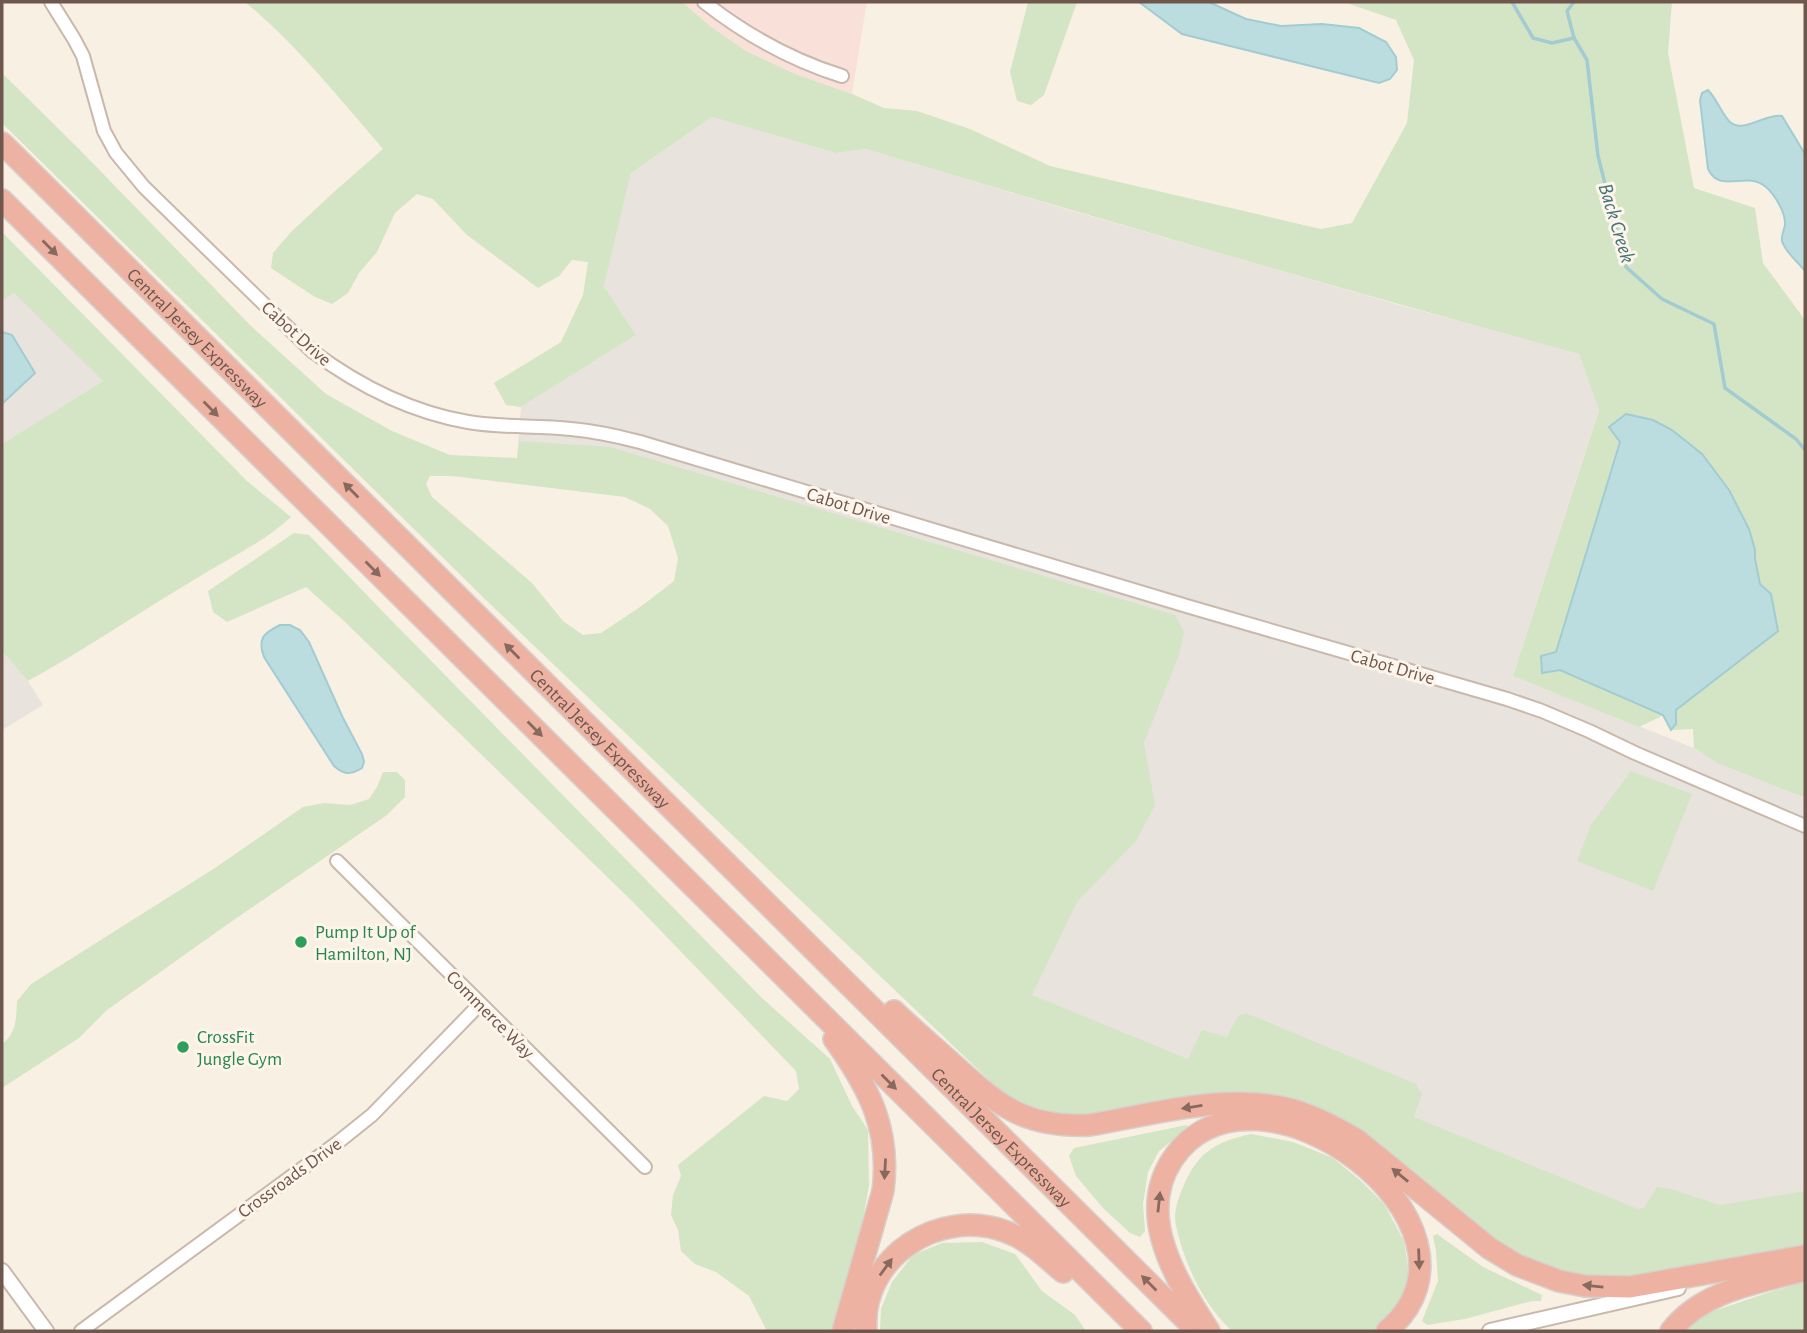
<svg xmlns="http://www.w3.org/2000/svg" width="1807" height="1333" font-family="'Alegreya Sans',sans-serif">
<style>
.commercial{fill:#f9e1d9}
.industrial{fill:#e9e3de}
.green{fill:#d3e5c4;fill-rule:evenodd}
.water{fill:#bbdde0;stroke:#a2ccd1;stroke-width:2}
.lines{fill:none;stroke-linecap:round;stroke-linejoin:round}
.stream{stroke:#a2ccd1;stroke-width:3.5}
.minor-casing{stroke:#c9b8ac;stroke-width:16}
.tertiary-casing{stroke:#c9b8ac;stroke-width:18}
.motorway-casing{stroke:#d7d0cd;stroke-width:24}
.minor{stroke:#fff;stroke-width:12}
.tertiary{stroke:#fff;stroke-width:14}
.motorway{stroke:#edb2a2;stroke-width:21}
.oneway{fill:#88695e}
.leisure-dot{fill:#2e9e5b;stroke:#fdf4ea;stroke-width:2.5}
.labels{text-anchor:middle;stroke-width:6;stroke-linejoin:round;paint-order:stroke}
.street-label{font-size:19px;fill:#6f574d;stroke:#fdf4ea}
.leisure-label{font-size:19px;fill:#27864d;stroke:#fdf4ea;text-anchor:start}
.water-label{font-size:21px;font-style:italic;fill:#467379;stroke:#fdf4ea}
</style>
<rect width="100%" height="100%" fill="#f9f0e4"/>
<!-- commercial -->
<path class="commercial" d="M682 2H867L852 94 795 74 746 51 710 26Z"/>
<!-- industrial -->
<g class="industrial">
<path d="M712 117 836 153 866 149 1069 210 1396 304 1579 354 1599 409 1513 676 1694 748 1717 763 1805 798V1229L1586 1245 1162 1070 996 993 1158 624 517 458 521 407 636 335 604 286 631 173Z"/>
<path d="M14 292 103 381 2 444V301Z"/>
<path d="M2 651 28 681 43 705 2 730Z"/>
</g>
<!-- green -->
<g class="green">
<path d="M245 2H682L710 26 746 51 795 74 852 94 884 108 917 111 970 129 1050 166 1321 229 1352 223 1407 123 1414 60 1396 20 1344 2H1672L1668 53 1694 188 1755 208 1763 263 1805 320V798L1717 763 1694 748 1693 729 1671 730 1676 724V710L1778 631 1771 594 1760 584 1755 559V550L1702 454 1672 430 1653 420 1609 427 1620 442 1556 652 1541 657 1559 670 1664 715 1639 727 1513 676 1599 410 1579 354C1340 289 1103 220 866 149L836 153 712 117 631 173 604 286 636 335 521 407 506 405 494 383 561 342 583 295 588 262 572 260 559 276 538 288 467 235 433 199 417 194 395 213 377 252 359 273 348 293 332 304 315 297 271 268 273 253 291 232 335 191 383 149C339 98 297 45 245 2Z"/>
<path d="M1028 2H1077L1044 95 1031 105 1017 101 1010 72Z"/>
<path d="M2 73 78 148 251 326 326 394 392 431 450 455 517 458 519 441 610 447 1175 615 1184 632 1179 655 1144 743 1155 805 1136 841 1077 902 1032 995 1188 1059 1202 1030 1227 1037 1238 1016 1246 1013 1416 1084 1422 1094 1414 1117 1638 1209 1644 1208 1657 1187 1671 1189 1720 1205 1805 1191V1245L1630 1279 1583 1280 1528 1260 1493 1239 1311 1107 1077 1119 1010 1100 487 601 2 123ZM430 476H452L625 497 650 509 668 526 678 558 674 581 643 605 601 633 583 635 563 621 532 583 432 497 426 484Z"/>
<path d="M2 232 247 481 291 517C263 543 226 560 192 581 137 614 84 650 28 681L2 651V444L103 381 14 293 2 301Z"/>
<path d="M294 533 309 535 389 618 761 997 830 1059 852 1106 868 1130 869 1185 860 1237 850 1279 833 1331H767L749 1296 716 1272 695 1264 681 1251 678 1230 671 1215 673 1195 681 1176 678 1165 764 1096 787 1101 799 1089 796 1071 635 904 344 621 306 587 227 622 213 612 208 591Z"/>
<path d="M1631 771 1692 794 1653 891 1577 861 1591 825Z"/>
<path d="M383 772H397L405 780V797L387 815 225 926 107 1010 79 1038 2 1088V1044C17 1033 16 1018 17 1001L31 984 218 866 303 807 324 803 350 805 369 799 377 787Z"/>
<path d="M1187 1125 1188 1128 1159 1151 1148 1172 1143 1204 1145 1231 1140 1237 1130 1233 1103 1208 1076 1176 1069 1156 1074 1148Z"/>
<path d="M1251 1134 1293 1142 1333 1158 1361 1181 1384 1204 1404 1241 1409 1273 1407 1293 1378 1331H1232C1205 1306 1187 1269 1178 1234 1177 1229 1175 1223 1175 1218 1175 1208 1179 1196 1183 1187 1198 1152 1215 1142 1251 1134Z"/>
<path d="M1437 1234 1483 1267 1542 1295 1541 1301H1532L1465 1319 1427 1325 1422 1321 1438 1281 1436 1251 1433 1236Z"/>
<path d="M982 1242 1015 1254 1042 1291 1075 1315 1086 1331H880L881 1309 892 1282 913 1255 942 1243Z"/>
<path d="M1805 1282V1331H1685L1702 1315 1776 1290Z"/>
</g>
<!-- water -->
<g class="water">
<path d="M1139 2H1209L1246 19 1281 26 1322 24 1359 28 1386 42 1396 57 1397 70 1390 79 1379 83 1182 34Z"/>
<path d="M1708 90C1717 99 1721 113 1730 122 1743 134 1766 113 1782 116L1805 154V271C1799 263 1785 252 1782 241 1781 235 1784 231 1785 225 1786 213 1775 195 1766 187 1746 170 1721 195 1708 169L1700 100 1702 93Z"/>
<path d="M2 332 12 335 35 373 2 404Z"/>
<path d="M1626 414 1653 420 1672 430 1702 454 1729 490 1749 529 1755 550V559L1760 584 1771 594 1778 631 1676 710V724L1671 730 1663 715 1560 670 1542 673 1541 656 1556 652 1620 442 1609 427Z"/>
<path d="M280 625H290L300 630 309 642 343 718 362 754 364 762 362 768C351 775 344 775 334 766L264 657C257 638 264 633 280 625Z"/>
</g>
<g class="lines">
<!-- stream -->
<g class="stream">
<path d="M1512 2 1533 38 1552 43 1574 38"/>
<path d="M1574 2 1567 11 1574 38 1587 60 1598 156 1626 267 1662 299 1714 324 1725 388 1796 439 1805 450"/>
</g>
<defs>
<g id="minor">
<path d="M51 2 74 39 83 56 104 131 116 153 144 187 312 351C359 386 410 412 468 422 502 428 536 425 571 429 594 431 617 436 640 442L1190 607 1507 699 1542 711 1589 731 1635 753 1805 826"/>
<path d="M704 2C746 35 791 60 842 76"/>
<path d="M337 861 645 1167"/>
<path d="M81 1331 337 1143 372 1115 480 1004"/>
</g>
<g id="tertiary">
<path d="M2 1271 46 1331"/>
<path d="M1490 1331 1678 1288"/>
</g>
<g id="motorway">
<path id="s1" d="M2 143 1197 1331"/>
<path d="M2 200 1141 1331"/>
<path d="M894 1011C914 1030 935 1048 955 1066 1000 1107 1026 1128 1090 1125 1156 1114 1227 1092 1293 1110 1316 1117 1337 1128 1357 1140L1489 1248 1517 1265 1559 1281 1585 1286 1630 1287 1805 1256"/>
<path d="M834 1039C869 1088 891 1129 883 1191L843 1331"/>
<path d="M866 1331C860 1257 940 1206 1007 1232 1029 1240 1045 1257 1063 1272"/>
<path d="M1209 1331C1178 1283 1135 1217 1172 1160 1254 1036 1510 1226 1387 1331"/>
<path d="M1671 1331C1703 1290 1757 1283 1805 1270"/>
</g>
</defs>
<!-- minor casing -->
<use href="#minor" class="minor-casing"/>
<!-- tertiary casing -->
<use href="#tertiary" class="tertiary-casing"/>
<!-- motorway casing -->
<use href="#motorway" class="motorway-casing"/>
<!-- minor -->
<use href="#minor" class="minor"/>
<!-- tertiary -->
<use href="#tertiary" class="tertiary"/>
<!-- motorway -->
<use href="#motorway" class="motorway"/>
</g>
<!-- one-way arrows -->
<defs><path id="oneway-solid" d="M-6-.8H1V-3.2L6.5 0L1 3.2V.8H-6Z" transform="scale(1.75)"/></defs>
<g class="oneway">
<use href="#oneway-solid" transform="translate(50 248) rotate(45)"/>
<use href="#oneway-solid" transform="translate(211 409) rotate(45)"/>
<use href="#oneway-solid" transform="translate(351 490) rotate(-135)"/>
<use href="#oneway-solid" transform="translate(373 569) rotate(45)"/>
<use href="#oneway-solid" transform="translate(512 651) rotate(-135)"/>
<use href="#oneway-solid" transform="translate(535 729) rotate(45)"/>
<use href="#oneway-solid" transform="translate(889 1082) rotate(45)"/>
<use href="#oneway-solid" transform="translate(1192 1107) rotate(171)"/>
<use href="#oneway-solid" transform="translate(885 1169) rotate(93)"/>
<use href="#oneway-solid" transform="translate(1400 1175) rotate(-141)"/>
<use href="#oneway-solid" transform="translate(1159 1202) rotate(-84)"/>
<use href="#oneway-solid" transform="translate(1419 1259) rotate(88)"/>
<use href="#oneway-solid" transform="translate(886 1267) rotate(-54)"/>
<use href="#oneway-solid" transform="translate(1149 1283) rotate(-135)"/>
<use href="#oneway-solid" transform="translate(1593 1286) rotate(-174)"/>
</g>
<!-- markers -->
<g class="leisure-dot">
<circle cx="301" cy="942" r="7"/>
<circle cx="183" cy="1047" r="7"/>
</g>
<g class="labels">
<!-- street labels -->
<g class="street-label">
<text transform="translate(297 333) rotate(42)" y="7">Cabot Drive</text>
<text dy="7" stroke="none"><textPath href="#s1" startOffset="276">Central Jersey Expressway</textPath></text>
<text transform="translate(849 505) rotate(17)" y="7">Cabot Drive</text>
<text transform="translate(1393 666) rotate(16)" y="7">Cabot Drive</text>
<text dy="7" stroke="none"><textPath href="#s1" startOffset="844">Central Jersey Expressway</textPath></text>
<text transform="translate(491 1014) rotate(45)" y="7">Commerce Way</text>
<text dy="7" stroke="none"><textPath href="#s1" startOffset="1410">Central Jersey Expressway</textPath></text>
<text transform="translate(289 1177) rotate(-36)" y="7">Crossroads Drive</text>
</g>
<!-- leisure labels -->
<g class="leisure-label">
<text x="315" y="938">Pump It Up of<tspan x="315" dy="22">Hamilton, NJ</tspan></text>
<text x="197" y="1043">CrossFit<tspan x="197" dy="22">Jungle Gym</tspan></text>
</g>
<!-- water labels -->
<g class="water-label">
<text transform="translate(1617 223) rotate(73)" y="7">Back Creek</text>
</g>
</g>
<!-- border -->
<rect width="1807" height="1333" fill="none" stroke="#6f574d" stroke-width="7"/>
</svg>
